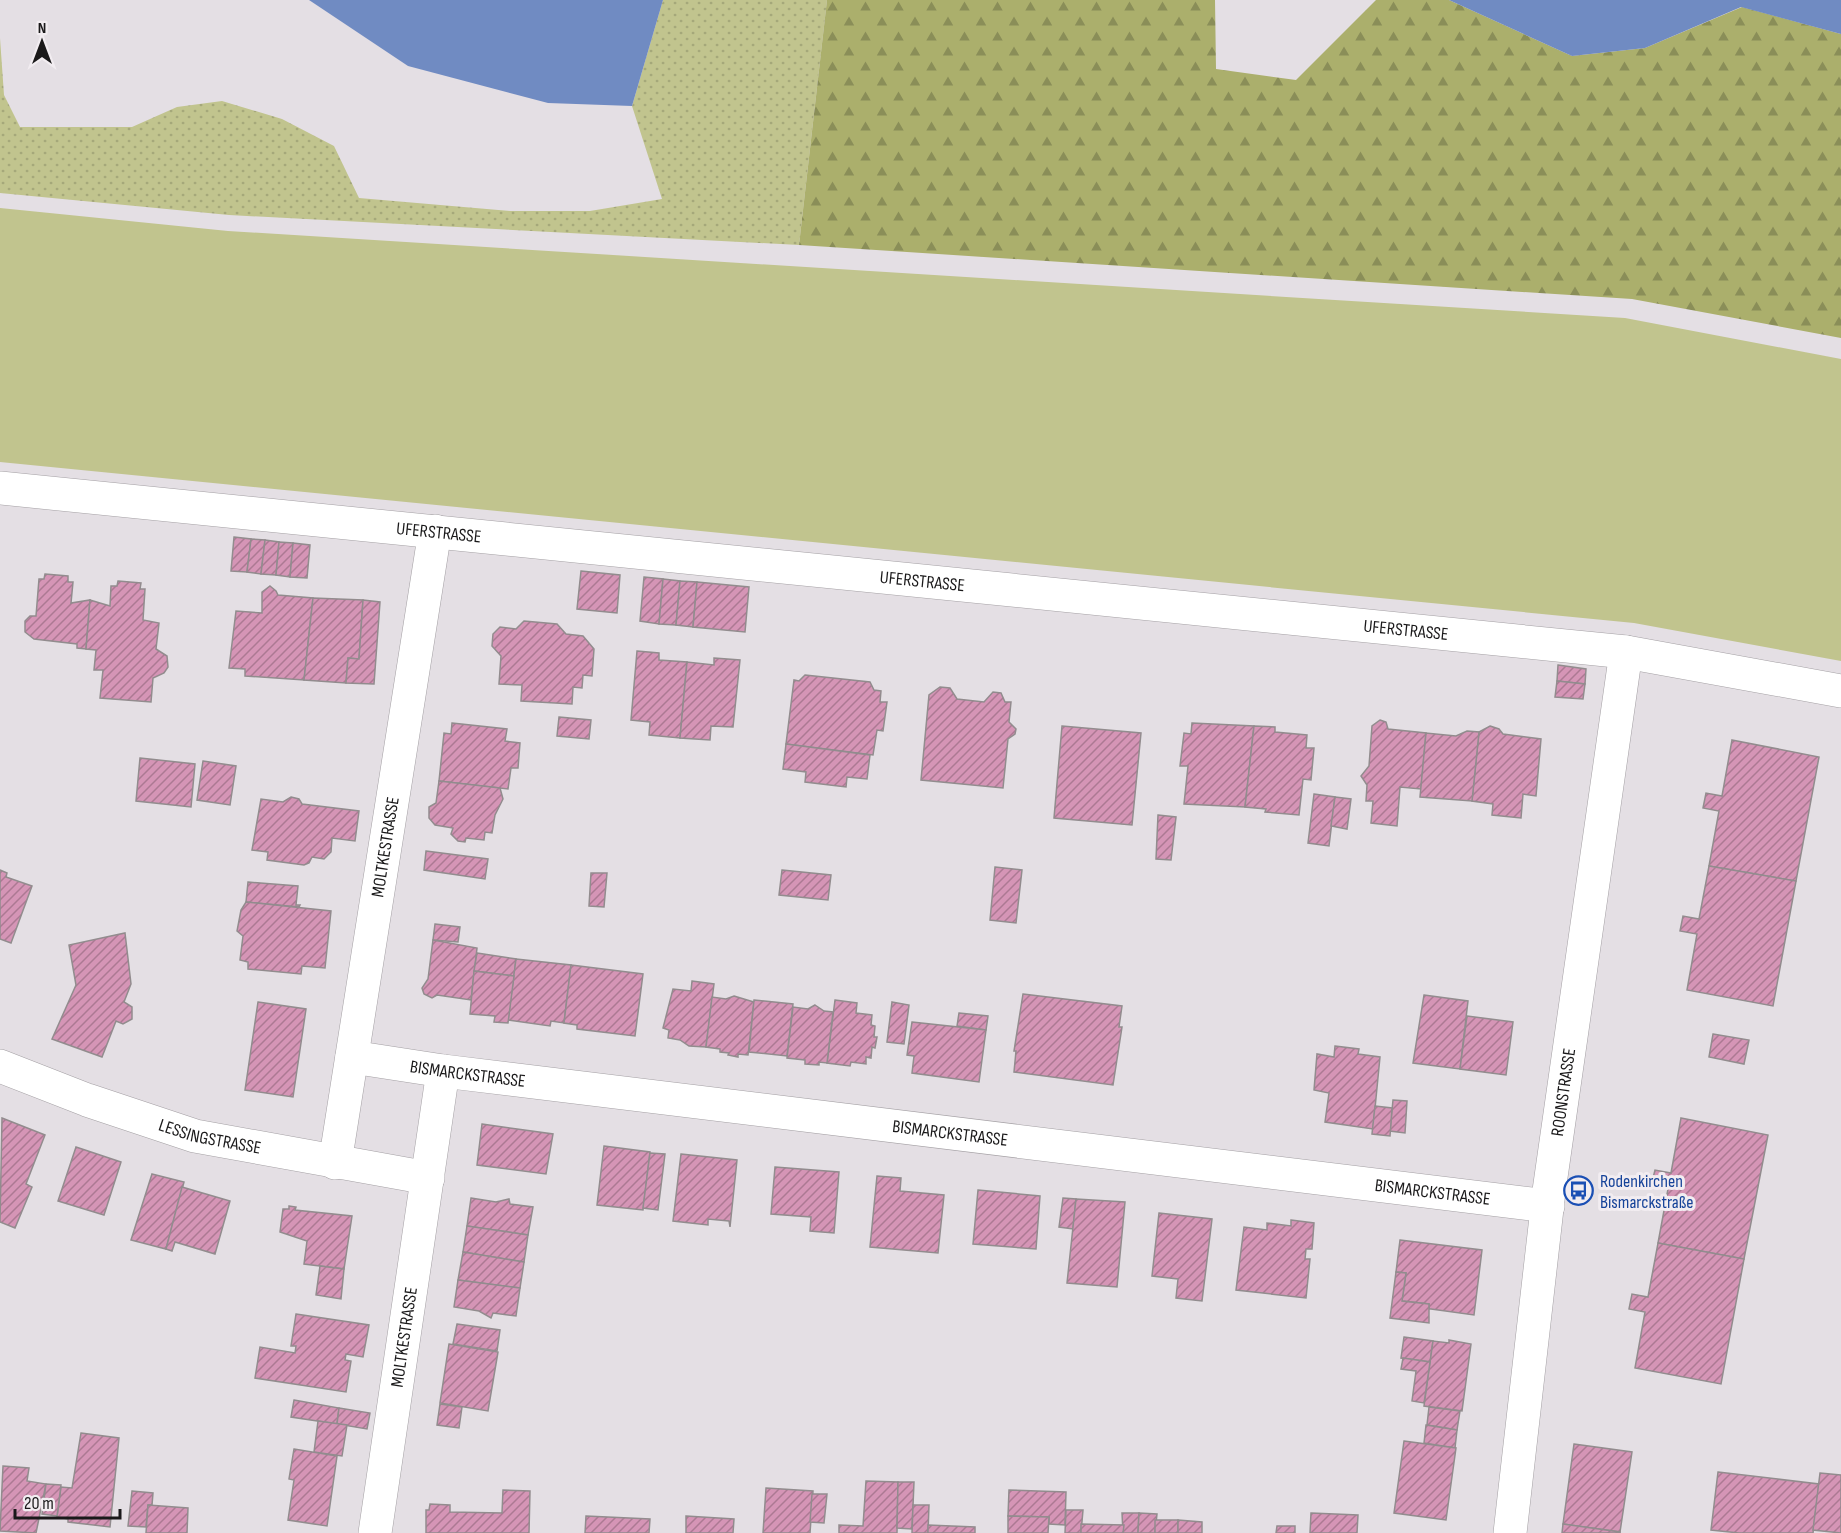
<svg xmlns="http://www.w3.org/2000/svg" width="1841" height="1533" font-family="'Sofia Sans Condensed',sans-serif">
<style>
.grass{fill:url(#grass-dots)}
.forest{fill:url(#forest-firs)}
.park{fill:#c1c48e}
.water{fill:#708bc2}
.building{fill:url(#building-hatch);stroke:#928c8e;stroke-width:1.5}
.lines{fill:none;stroke-linecap:round;stroke-linejoin:round}
.street-casing{stroke:#a4a0a4;stroke-width:34}
.street{stroke:#fff;stroke-width:33}
.labels{text-anchor:middle;stroke-width:6;stroke-linejoin:round;paint-order:stroke}
.street-label{font-size:18px;fill:#1a191a;stroke:#f2edf1}
.transit-label{font-size:18px;fill:#164399;stroke:#f2edf1;text-anchor:start}
</style>
<defs>
<pattern id="grass-dots" width="8" height="8" patternUnits="userSpaceOnUse" patternTransform="scale(1.5)"><rect width="8" height="8" fill="#c1c48e"/><path d="M2 2h.1M6 6h.1" fill="none" stroke="#a5a87a" stroke-width="1.8" stroke-linecap="round"/></pattern>
<pattern id="forest-firs" width="22" height="20" patternUnits="userSpaceOnUse" patternTransform="scale(1.5)"><rect width="22" height="20" fill="#abaf6c"/><path d="M5 1l3.5 6h-7zM16 11l3.5 6h-7z" fill="#8a8e58"/></pattern>
<pattern id="building-hatch" width="6" height="6" patternUnits="userSpaceOnUse" patternTransform="scale(1.5)"><rect width="6" height="6" fill="#d595b6"/><path d="M-1 1l2-2M0 6l6-6M5 7l2-2" fill="none" stroke="#ac7993"/></pattern>
</defs>
<rect width="100%" height="100%" fill="#e4dfe4"/>
<!-- grass -->
<path class="grass" d="M663 0H827L799 245 229 215 0 193V38L4 95 20 127H132L177 107 222 101 282 119 334 146 359 198 510 211H590L662 199 632 106Z"/>
<!-- forest -->
<path class="forest" d="M827 0H1215L1216 69 1296 80 1376 0H1449L1572 56 1645 48 1742 7 1841 34V338L1632 299 799 245Z"/>
<!-- park -->
<path class="park" d="M0 208 228 231 1625 318 1841 359V661L1634 623 0 462Z"/>
<!-- water -->
<g class="water">
<path d="M309 0H663L632 106 548 103 408 66Z"/>
<path d="M1449 0H1841V34L1741 7 1645 48 1572 56Z"/>
</g>
<!-- building -->
<g class="building">
<path d="M234 537 251 539 247 572 231 571Z"/>
<path d="M251 539 265 540 261 574 247 572Z"/>
<path d="M265 540 279 542 276 575 261 574Z"/>
<path d="M279 542 293 543 290 577 276 575Z"/>
<path d="M293 543 310 545 307 578 290 577Z"/>
<path d="M581 571 620 575 617 613 577 609Z"/>
<path d="M45 574 68 576V582H73L71 603 90 600 86 649 77 648V644L34 639 25 632V621L30 616H36L39 579H44Z"/>
<path d="M644 577 663 579 659 624 640 621Z"/>
<path d="M663 579 680 581 676 625 659 624Z"/>
<path d="M118 581 141 583 140 589H145L143 620 159 623 156 649 167 656 168 667 164 673 153 678 151 702 100 698 103 670H94L96 650 86 649 90 600 110 606 111 586H117Z"/>
<path d="M680 581 697 582 693 627 676 625Z"/>
<path d="M697 582 749 587 745 632 693 627Z"/>
<path d="M270 586 276 591 278 595 313 598 304 680 245 676V669L229 668 236 611 262 613V592Z"/>
<path d="M313 598 363 600 359 659 348 658 346 683 304 680Z"/>
<path d="M363 600 380 602 374 684 346 683 348 658 359 659Z"/>
<path d="M524 621 557 624 566 634 583 636 594 649 592 676 583 675 582 688 573 687 572 704 521 701 522 685 499 684 501 656 492 646 493 634 500 627 516 629Z"/>
<path d="M637 651 659 653V660L687 662 680 738 649 735 650 722 631 720Z"/>
<path d="M714 658 740 660 733 727 711 726 710 740 680 738 687 662 714 665Z"/>
<path d="M1558 665 1586 669 1585 684 1557 681Z"/>
<path d="M805 675 870 682 874 690 881 691 880 702H887L883 731 877 730 873 755 786 744 794 680 799 681Z"/>
<path d="M1557 681 1585 684 1583 699 1555 697Z"/>
<path d="M940 687 950 688 957 699 984 702 993 692 1001 693 1005 702H1011L1009 722 1016 729 1015 734 1008 739 1003 788 921 780 929 695Z"/>
<path d="M559 717 591 720 589 739 557 736Z"/>
<path d="M1380 720 1386 722 1388 729 1426 733 1421 789 1400 787 1397 826 1371 823 1373 801H1366L1367 785 1361 776 1369 766 1372 726Z"/>
<path d="M452 723 507 729 505 741 520 743 518 768H511L508 789 439 781 444 733 451 734Z"/>
<path d="M1192 723 1254 726 1245 807 1184 804 1188 766H1180L1184 733 1191 734Z"/>
<path d="M1062 726 1141 733 1132 825 1054 818Z"/>
<path d="M1254 726 1275 727V732L1307 735 1306 748H1314L1311 780 1303 779 1299 815 1265 812 1266 809 1245 807Z"/>
<path d="M1490 726 1499 729 1503 734 1541 739 1536 796 1523 794 1521 818 1492 815 1493 804 1472 801 1479 732Z"/>
<path d="M1467 731 1479 732 1472 801 1420 797 1426 733 1456 736Z"/>
<path d="M1732 740 1819 757 1796 881 1709 866 1719 811 1703 808 1706 793 1722 796Z"/>
<path d="M786 744 870 755 867 779 847 777 846 787 805 782 806 772 783 769Z"/>
<path d="M140 758 195 764 191 807 136 801Z"/>
<path d="M203 761 236 766 230 805 197 800Z"/>
<path d="M439 781 500 788 503 799 495 815 492 833 485 832 484 840 466 838 465 842 458 841 451 834 453 828 435 825 429 818V807L436 803Z"/>
<path d="M1314 794 1335 797 1329 846 1308 843Z"/>
<path d="M291 797 299 799 302 804 359 811 355 841 332 838 331 852 324 859 312 857 309 863 304 865 267 860 268 852 252 850 261 799 283 802Z"/>
<path d="M1335 797 1351 799 1347 829 1331 826Z"/>
<path d="M1158 815 1176 817 1171 860 1156 859Z"/>
<path d="M426 851 488 859 485 879 424 870Z"/>
<path d="M1709 866 1796 881 1773 1006 1687 990 1697 934 1680 931 1683 916 1699 919Z"/>
<path d="M995 867 1022 870 1016 923 990 920Z"/>
<path d="M0 870 7 873 6 877 32 886 11 943 0 939Z"/>
<path d="M782 870 831 875 828 900 779 895Z"/>
<path d="M591 873H607L604 907 589 906Z"/>
<path d="M248 882 298 886 296 905H300L299 907 246 902Z"/>
<path d="M246 902 331 911 325 968 302 966 301 974 248 969V962L240 960 243 936 237 931 241 910Z"/>
<path d="M435 924 460 927 458 942 433 940Z"/>
<path d="M125 933 131 984 124 1002 132 1007V1019L123 1024 116 1021 102 1057 52 1039 76 985 69 945Z"/>
<path d="M433 940 477 948 471 1000 437 995 432 998 424 994 422 988 428 979Z"/>
<path d="M477 953 516 959 514 976 474 971Z"/>
<path d="M516 959 571 965 564 1023 551 1021 550 1026 508 1020Z"/>
<path d="M571 965 643 974 635 1036 577 1029V1025L564 1023Z"/>
<path d="M474 971 514 976 508 1023 494 1022 495 1016 470 1014Z"/>
<path d="M692 981 714 984 706 1047 689 1046 680 1040 668 1038 669 1030 663 1028 673 989 691 991Z"/>
<path d="M1023 994 1122 1006 1119 1027H1122L1113 1085 1014 1072 1016 1051H1014Z"/>
<path d="M1424 995 1468 1001 1460 1069 1413 1063Z"/>
<path d="M734 996 754 1002 748 1055 738 1054V1057L728 1055 729 1053 720 1052V1049L706 1047 712 997 726 999Z"/>
<path d="M754 1000 793 1004 787 1056 749 1052Z"/>
<path d="M835 1000 857 1003 856 1013 872 1015 871 1025 875 1026 874 1037H877L875 1048 872 1047 871 1058 866 1057V1064L851 1062 850 1066 827 1063Z"/>
<path d="M258 1002 306 1009 293 1097 245 1090Z"/>
<path d="M892 1002 909 1005 904 1044 887 1042Z"/>
<path d="M815 1005 824 1011 833 1012 827 1063 819 1062V1065L805 1064V1060L787 1058 793 1007 808 1009Z"/>
<path d="M959 1013 988 1016 986 1030 957 1026Z"/>
<path d="M1467 1016 1513 1022 1506 1075 1460 1069Z"/>
<path d="M912 1022 986 1030 979 1082 912 1073 914 1056 907 1055Z"/>
<path d="M1713 1034 1749 1040 1744 1064 1709 1057Z"/>
<path d="M1335 1046 1359 1049 1358 1054 1380 1057 1373 1129 1325 1122 1329 1093 1314 1090 1317 1054 1334 1057Z"/>
<path d="M1393 1100 1407 1101 1405 1133 1390 1131Z"/>
<path d="M1375 1106 1392 1108 1390 1136 1372 1134Z"/>
<path d="M2 1118 45 1135 26 1184 32 1187 15 1228 0 1222Z"/>
<path d="M1681 1118 1768 1135 1744 1259 1658 1243 1668 1189 1651 1186 1655 1170 1671 1173Z"/>
<path d="M482 1124 553 1134 546 1174 477 1165Z"/>
<path d="M604 1146 650 1152 643 1210 597 1205Z"/>
<path d="M76 1147 121 1162 104 1215 58 1201Z"/>
<path d="M650 1153 665 1154 658 1210 643 1208Z"/>
<path d="M681 1154 737 1160 730 1227 729 1221 708 1219V1225L673 1221Z"/>
<path d="M775 1167 839 1172 834 1233 810 1231 811 1217 771 1214Z"/>
<path d="M152 1174 184 1182 166 1249 131 1240Z"/>
<path d="M877 1176 901 1178 900 1191 944 1195 938 1253 870 1247Z"/>
<path d="M182 1187 230 1201 215 1254 175 1242 172 1251 166 1249Z"/>
<path d="M978 1190 1040 1196 1036 1249 973 1244Z"/>
<path d="M471 1198 496 1202 509 1199 510 1204 533 1207 528 1235 467 1226Z"/>
<path d="M1063 1198 1076 1199 1073 1229 1059 1227Z"/>
<path d="M1076 1199 1125 1202 1117 1287 1067 1283Z"/>
<path d="M289 1206 296 1207 295 1210 352 1216 344 1269 304 1264 307 1241 280 1232 283 1209H289Z"/>
<path d="M1159 1213 1212 1219 1202 1301 1176 1298 1178 1279 1152 1276Z"/>
<path d="M1291 1220 1314 1223 1312 1249H1306L1305 1259H1310L1306 1298 1236 1290 1244 1227 1267 1230V1223L1291 1226Z"/>
<path d="M467 1226 528 1235 524 1262 463 1252Z"/>
<path d="M1400 1240 1482 1250 1474 1315 1431 1309H1429V1304L1402 1301 1406 1273 1396 1272Z"/>
<path d="M1658 1243 1744 1259 1721 1384 1635 1368 1645 1312 1629 1309 1632 1294 1648 1297Z"/>
<path d="M463 1252 524 1262 520 1288 458 1280Z"/>
<path d="M320 1266 344 1269 341 1299 316 1295Z"/>
<path d="M1396 1272 1406 1273 1402 1301 1429 1304V1323L1390 1318Z"/>
<path d="M458 1280 520 1288 516 1316 493 1313 491 1318 479 1311 454 1307Z"/>
<path d="M296 1314 369 1325 363 1357 346 1354 345 1360 351 1361 346 1392 255 1378 260 1347 295 1353 296 1346H291Z"/>
<path d="M457 1324 500 1330 497 1351 453 1344Z"/>
<path d="M1404 1337 1433 1341 1430 1362 1401 1358Z"/>
<path d="M1449 1340 1471 1344 1462 1411 1424 1406 1433 1341 1449 1343Z"/>
<path d="M449 1344 498 1352 488 1411 440 1403Z"/>
<path d="M1403 1358 1430 1362 1424 1403 1412 1401 1416 1371 1401 1369Z"/>
<path d="M294 1400 339 1408 337 1424 291 1417Z"/>
<path d="M440 1404 462 1407 459 1428 437 1425Z"/>
<path d="M1429 1407 1460 1411 1457 1430 1427 1425Z"/>
<path d="M339 1408 370 1413 367 1429 337 1424Z"/>
<path d="M318 1421 347 1425 342 1456 314 1452Z"/>
<path d="M1426 1425 1457 1430 1455 1448 1424 1443Z"/>
<path d="M81 1433 119 1438 110 1527 68 1522V1519L57 1517 61 1487 72 1488Z"/>
<path d="M1404 1441 1456 1448 1446 1520 1394 1513Z"/>
<path d="M1574 1444 1632 1452 1620 1532 1563 1524Z"/>
<path d="M294 1449 337 1456 327 1526 288 1520 294 1480 289 1479Z"/>
<path d="M3 1466 29 1468 27 1481 46 1484 36 1533 0 1531Z"/>
<path d="M1718 1472 1819 1484 1813 1533H1739L1711 1530Z"/>
<path d="M1820 1473 1841 1475V1533L1813 1530Z"/>
<path d="M866 1481 898 1482 897 1533H839V1525L863 1526Z"/>
<path d="M898 1482H914L912 1529 897 1528Z"/>
<path d="M46 1484 61 1485 57 1516 42 1514Z"/>
<path d="M766 1488 813 1491 810 1533H763Z"/>
<path d="M503 1490 530 1491 529 1533H426V1510H429L430 1504 450 1505V1512L502 1513Z"/>
<path d="M1009 1490 1066 1492 1065 1525 1049 1524V1517L1008 1516Z"/>
<path d="M132 1491 153 1493 152 1505H148L146 1527 128 1526Z"/>
<path d="M812 1494H827L824 1523 810 1522Z"/>
<path d="M148 1505 188 1508 187 1533H146Z"/>
<path d="M913 1505H929L928 1533H912Z"/>
<path d="M1066 1510H1083L1081 1533H1065Z"/>
<path d="M1122 1513H1139L1138 1533H1123Z"/>
<path d="M1139 1513 1157 1514 1155 1533H1138Z"/>
<path d="M1311 1513 1358 1515 1357 1533H1310Z"/>
<path d="M586 1516 650 1519 649 1533H585Z"/>
<path d="M686 1516 734 1519 733 1533H686Z"/>
<path d="M1008 1516 1049 1517 1048 1533H1008Z"/>
<rect x="1155" y="1520" width="23" height="13"/>
<path d="M1178 1520 1202 1522V1533H1178Z"/>
<path d="M1081 1524 1124 1525 1123 1533H1081Z"/>
<path d="M1563 1524 1620 1532V1533H1562Z"/>
<path d="M928 1525 975 1527V1533H928Z"/>
<path d="M1277 1526H1295V1533H1276Z"/>
</g>
<g class="lines">
<defs>
<g id="street">
<path id="s1" d="M0 488 1626 652 1841 691"/>
<path id="s2" d="M352 1057 443 1071 1548 1206"/>
<path id="s3" d="M0 1066 87 1100 195 1136 428 1178"/>
<path id="s4" d="M335 1163 435 531"/>
<path id="s5" d="M375 1533 443 1071"/>
<path id="s6" d="M1510 1533 1549 1191 1626 652"/>
</g>
</defs>
<!-- street casing -->
<use href="#street" class="street-casing"/>
<!-- street -->
<use href="#street" class="street"/>
</g>
<!-- icons -->
<defs>
<symbol id="bus-ring" viewBox="-11 -11 22 22"><circle r="9.5" fill="#f2edf1" stroke="#1a4fb4" stroke-width="1.5"/><path d="M-5-6H5V4H4V6H2V4H-2V6H-4V4H-5ZM-3.5-4V0h7V-4ZM-3.5 1.2v1.5H-2V1.2ZM2 1.2v1.5H3.5V1.2Z" fill="#1a4fb4"/></symbol>
</defs>
<g fill-rule="evenodd">
<use href="#bus-ring" x="1562" y="1174" width="33" height="33"/>
</g>
<g class="labels">
<!-- street labels -->
<g class="street-label">
<text dy="6" stroke="none"><textPath href="#s1" startOffset="441">UFERSTRASSE</textPath></text>
<text dy="6" stroke="none"><textPath href="#s1" startOffset="927">UFERSTRASSE</textPath></text>
<text dy="6" stroke="none"><textPath href="#s1" startOffset="1413">UFERSTRASSE</textPath></text>
<text dy="6" stroke="none"><textPath href="#s4" startOffset="320">MOLTKESTRASSE</textPath></text>
<text dy="6" stroke="none"><textPath href="#s2" startOffset="117">BISMARCKSTRASSE</textPath></text>
<text dy="6" stroke="none"><textPath href="#s6" startOffset="444">ROONSTRASSE</textPath></text>
<text dy="6" stroke="none"><textPath href="#s2" startOffset="603">BISMARCKSTRASSE</textPath></text>
<text dy="6" stroke="none"><textPath href="#s3" startOffset="222">LESSINGSTRASSE</textPath></text>
<text dy="6" stroke="none"><textPath href="#s2" startOffset="1089">BISMARCKSTRASSE</textPath></text>
<text dy="6" stroke="none"><textPath href="#s5" startOffset="198">MOLTKESTRASSE</textPath></text>
</g>
<!-- transit labels -->
<g class="transit-label">
<text x="1600" y="1187">Rodenkirchen<tspan x="1600" dy="21">Bismarckstraße</tspan></text>
</g>
</g>
<!-- north arrow -->
<g transform="translate(42 42)" stroke="#f2edf1" stroke-width="4.5" paint-order="stroke">
<path d="M0-4.5L10 22L0 15L-10 22Z" fill="#1a191a"/>
<text y="-9" font-size="16" font-weight="bold" text-anchor="middle" fill="#1a191a">N</text>
</g>
<!-- scale -->
<path d="M15 1509v9h105v-9" fill="none" stroke="#1a191a" stroke-width="3"/>
<text x="24" y="1509" font-size="18" fill="#1a191a" stroke="#f2edf1" stroke-width="4.5" paint-order="stroke">20 m</text>
</svg>
